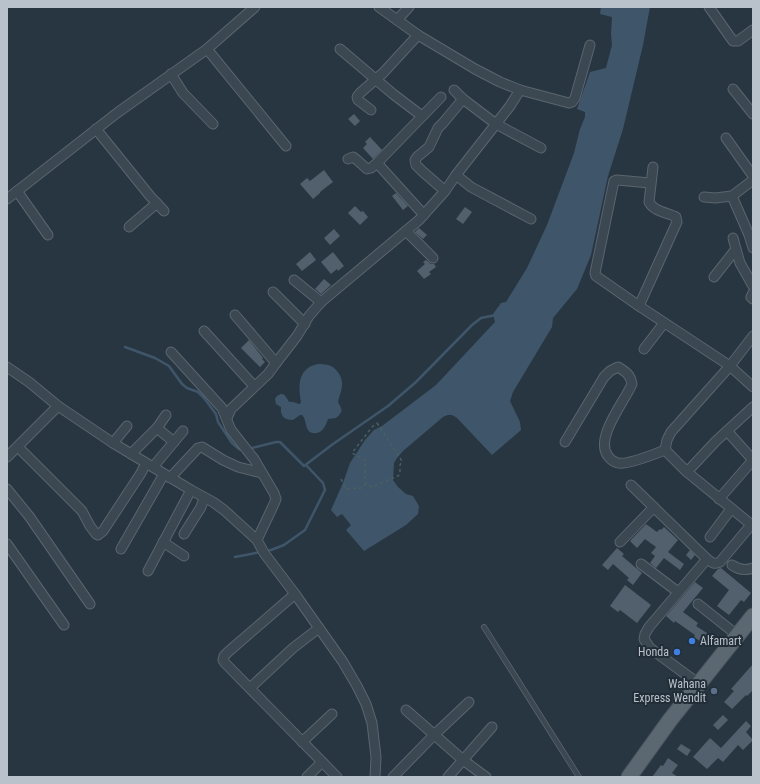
<svg xmlns="http://www.w3.org/2000/svg" width="760" height="784" font-family="'Roboto Condensed',sans-serif">
<style>
.water{fill:#3f566a}
.lines{fill:none;stroke-linecap:round;stroke-linejoin:round}
.stream{stroke:#3f566a;stroke-width:2.5}
.building{fill:#51606c}
.lane-casing{stroke:#5a656f;stroke-width:6}
.street-casing{stroke:#5a656f;stroke-width:11}
.primary-casing{stroke:#46515b;stroke-width:17}
.path{stroke:#4a6060;stroke-width:1.5;stroke-dasharray:3 3;stroke-linecap:butt}
.lane{stroke:#3c4851;stroke-width:4.5}
.street{stroke:#3c4851;stroke-width:9}
.primary{stroke:#5b6771;stroke-width:15}
.shop-dot{fill:#3f7fe0;stroke:#212d37;stroke-width:1.5}
.service-dot{fill:#5c6f8a;stroke:#212d37;stroke-width:1.5}
.labels{text-anchor:middle;stroke-width:4;stroke-linejoin:round;paint-order:stroke}
.poi-label{font-size:12px;fill:#b9c2cb;stroke:#212d37;text-anchor:end}
</style>
<rect width="100%" height="100%" fill="#283642"/>
<!-- water -->
<g class="water">
<path d="M601 7H650L643 45 623 129 608 176 591 255 577 289 553 318 552 327 513 392 510 401 520 422 521 430 492 455 457 418C451 414 450 414 443 417L403 451 397 458 394 463 393 480 398 487 406 494 413 496 419 506 418 514 406 525 364 551 346 530 351 525 342 514 337 517 331 510 343 483 350 463 365 440 374 430 382 426 436 385 495 322 493 314 501 303 506 302 527 268 547 225 574 153 580 129 585 117V112L577 109 590 72 606 68 612 45 611 34 612 17 600 14Z"/>
<path d="M318 364C321 364 325 364 328 365 336 367 343 377 342 385 342 391 339 396 338 402 342 410 344 411 336 418L328 419C326 425 322 435 313 433 311 433 309 432 308 430 305 425 306 419 302 415H300L293 420C284 420 280 416 281 407L276 404 275 399C277 395 283 391 286 397 287 398 288 400 289 402 293 401 296 404 300 404L301 402C298 385 298 368 318 364Z"/>
</g>
<g class="lines">
<!-- stream -->
<g class="stream">
<path d="M125 347 155 358 169 366 182 384 187 388 198 392 204 398 216 414 218 422 232 443 239 449 243 450"/>
<path d="M248 449 276 442H280L304 466 333 444 388 406 416 382 472 325 481 318 496 315"/>
<path d="M235 557 271 550 284 545 305 530 325 490 323 483 306 465"/>
</g>
</g>
<!-- building -->
<g class="building">
<path d="M354 114 360 121 355 126 348 119Z"/>
<path d="M370 137 382 150 373 159 363 148 367 144 365 142Z"/>
<path d="M324 170 333 182 320 192V193L313 199 300 184 307 178 310 181Z"/>
<path d="M396 193 408 206 403 210 392 196Z"/>
<path d="M355 206 361 212 363 211 368 217 360 225 348 213Z"/>
<path d="M465 207 472 212 463 224 456 219Z"/>
<path d="M419 228 427 235 423 239 415 232Z"/>
<path d="M334 229 340 236 330 245 324 238Z"/>
<path d="M310 252 316 260 302 271 296 264Z"/>
<path d="M333 252 344 266 338 271 337 269 331 274 321 262Z"/>
<path d="M426 260 431 264H434L436 267 429 272 431 274 424 279 417 271 425 264 423 262Z"/>
<path d="M324 279 331 285 321 294 315 289Z"/>
<path d="M249 340 263 358 262 359 265 362 260 367 241 348Z"/>
<path d="M646 524 657 532 660 529 661 530 664 527 678 540 668 552 684 564 680 570 664 558 656 568 650 563 655 556 651 553 656 547 645 539 637 548 630 541Z"/>
<path d="M617 548 624 554 622 556 642 573 633 585 627 580 629 578 613 564 608 570 602 565Z"/>
<path d="M690 550 695 555 691 560 686 555Z"/>
<path d="M721 568 751 593 744 602 741 600 729 615 717 606 729 590 712 576 718 569Z"/>
<path d="M695 582 703 588 683 612 698 623 696 626 710 635 704 644 694 637 695 635 675 621 674 623 666 616Z"/>
<path d="M625 585 651 605 637 623 620 610 618 612 610 606Z"/>
<path d="M753 664V690L747 696 746 695 732 709 724 702 734 691 731 689Z"/>
<path d="M723 715 728 720 718 730 713 725Z"/>
<path d="M746 721 751 726 746 732 753 740 743 750 738 745 723 762 718 758 707 769 693 757 710 738 721 748Z"/>
<path d="M681 744 691 750 687 756 677 749Z"/>
<path d="M668 758 678 765 672 773 678 777H652L661 765 663 766Z"/>
</g>
<g class="lines">
<defs>
<path id="lane" d="M484 627 579 777"/>
<g id="street">
<path d="M379 7 418 35 475 69 500 82 520 90 569 103 572 102 575 98 590 45"/>
<path d="M709 7 733 41H738L753 30"/>
<path d="M397 20 409 7"/>
<path d="M207 49 286 146"/>
<path d="M340 49 393 94 422 116"/>
<path d="M171 74 183 93 213 124"/>
<path d="M733 89 753 114"/>
<path d="M454 90 463 99 496 124 541 148"/>
<path d="M371 110 358 100 357 97 360 93 383 73 418 35"/>
<path d="M96 129 150 196 164 211"/>
<path d="M726 138 753 176"/>
<path d="M348 159 353 157 357 160 367 169 371 168 377 163"/>
<path d="M456 175 471 187 531 219"/>
<path d="M650 183 617 180 614 181 595 273 596 276 639 306 730 366 753 387"/>
<path d="M17 191 48 235"/>
<path d="M445 191 422 171 416 165 415 160 417 157 429 147 438 128 443 123 463 99"/>
<path d="M732 196 753 180"/>
<path d="M704 197 715 198 732 196 749 235 753 248"/>
<path d="M7 199 117 113 207 49 255 7"/>
<path d="M424 215 377 163 441 97"/>
<path d="M129 227 157 203"/>
<path d="M406 231 433 258"/>
<path d="M733 238 736 249"/>
<path d="M714 277 736 249 740 263 753 286"/>
<path d="M294 280 321 302"/>
<path d="M273 292 305 324"/>
<path d="M753 293 751 297 753 299"/>
<path d="M639 306 677 222 676 217 674 216C664 212 654 211 649 202L653 167"/>
<path d="M235 315 276 363"/>
<path d="M204 331 254 386"/>
<path d="M753 336 730 366 671 432 667 440 665 450 687 472 753 526"/>
<path d="M644 349 664 323"/>
<path d="M171 352 222 408 231 430 254 459 274 493 276 499 274 504 257 540"/>
<path d="M7 367 29 382 58 406 113 443 191 490 213 502 224 510 257 540 264 553 295 594 343 662 357 686 366 704 372 723 376 757 375 777"/>
<path d="M227 418 231 409 268 374 276 363 297 336 309 316 321 302 419 220 445 191 456 175 510 106 520 90"/>
<path d="M157 428 174 442"/>
<path d="M727 431 753 460"/>
<path d="M565 442 604 377 610 371 618 367C626 372 630 374 632 384 625 401 594 438 608 456 610 459 614 462 618 463 627 465 655 454 665 450"/>
<path d="M113 443 127 426"/>
<path d="M18 447 82 511 90 526 96 534 98 535 103 531 141 473 146 463"/>
<path d="M131 454 157 428 166 415"/>
<path d="M7 457 58 406"/>
<path d="M153 467 183 431"/>
<path d="M687 472 716 441 753 407"/>
<path d="M170 478 198 448 202 447 223 460 238 467 262 473"/>
<path d="M631 485 707 559C711 562 714 565 720 562L751 525"/>
<path d="M7 489 29 516 90 604"/>
<path d="M719 499 753 460"/>
<path d="M184 534 201 507 204 498"/>
<path d="M710 537 731 509"/>
<path d="M163 542 184 556"/>
<path d="M620 542 654 507"/>
<path d="M7 544 64 625"/>
<path d="M121 549 164 474"/>
<path d="M641 564 678 592"/>
<path d="M732 565C739 570 745 571 753 568"/>
<path d="M148 571 191 490"/>
<path d="M295 594 228 652 224 656 223 660 225 663 337 777"/>
<path d="M698 604 737 635"/>
<path d="M699 684 650 648 644 639 645 634 649 627 707 559"/>
<path d="M250 688 293 648 319 628"/>
<path d="M406 710 463 760 486 777"/>
<path d="M302 742 332 714"/>
<path d="M307 777 322 762"/>
<path d="M393 777 434 735 469 702"/>
<path d="M448 777 492 727"/>
</g>
<path id="primary" d="M629 777 670 720 753 616"/>
</defs>
<!-- lane casing -->
<use href="#lane" class="lane-casing"/>
<!-- street casing -->
<use href="#street" class="street-casing"/>
<!-- primary casing -->
<use href="#primary" class="primary-casing"/>
<!-- path -->
<g class="path">
<path d="M377 423 402 461 400 465V474L398 476 372 487 366 484 365 480V460L352 453 372 427Z"/>
<path d="M341 479 346 489 361 488 366 484"/>
</g>
<!-- lane -->
<use href="#lane" class="lane"/>
<!-- street -->
<use href="#street" class="street"/>
<!-- primary -->
<use href="#primary" class="primary"/>
</g>
<!-- markers -->
<g class="shop-dot">
<circle cx="692" cy="641" r="4"/>
<circle cx="677" cy="652" r="4"/>
</g>
<circle class="service-dot" cx="714" cy="691" r="4"/>
<g class="labels">
<!-- poi labels -->
<g class="poi-label">
<text x="700" y="645" text-anchor="start">Alfamart</text>
<text x="669" y="656">Honda</text>
<text x="706" y="688">Wahana<tspan x="706" dy="14">Express Wendit</tspan></text>
</g>
</g>
<!-- border -->
<rect width="760" height="784" fill="none" stroke="#b9c2cb" stroke-width="16"/>
</svg>
